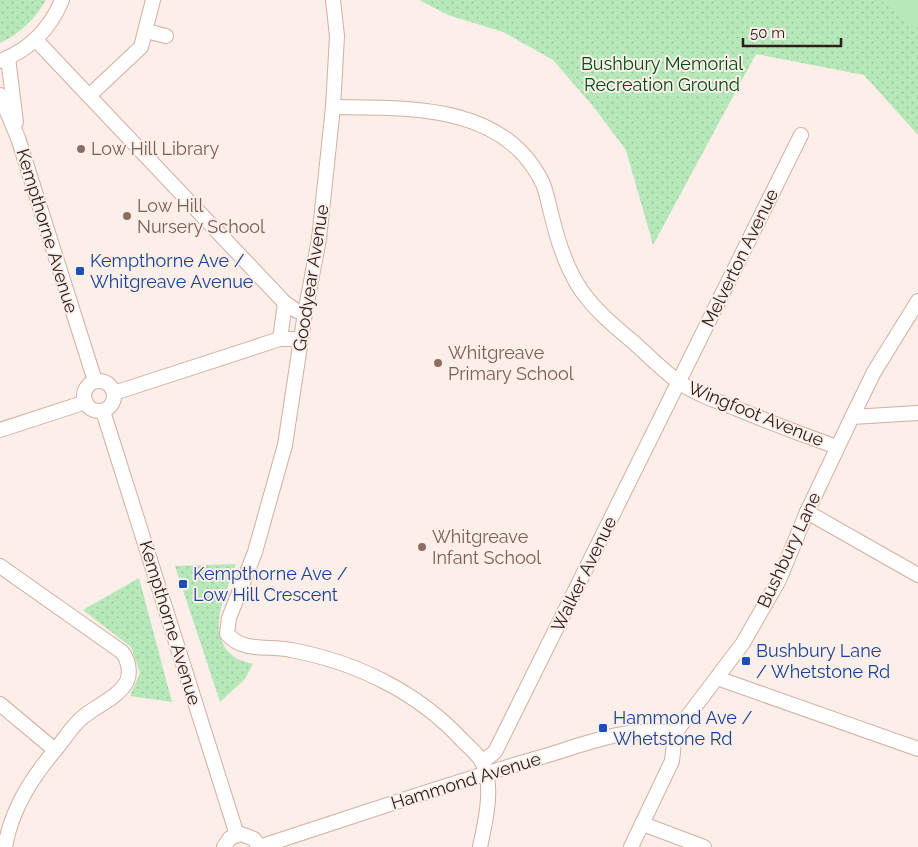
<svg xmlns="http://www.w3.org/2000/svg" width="918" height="847" font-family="Raleway,sans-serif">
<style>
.green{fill:url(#green-dots)}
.pitch{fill:#b7e8ba}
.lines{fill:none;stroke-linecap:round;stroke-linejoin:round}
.minor-casing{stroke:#d1afa2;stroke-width:16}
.minor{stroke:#fff;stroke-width:14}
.education-dot{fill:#8d6e63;stroke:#fceee8;stroke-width:2}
.transit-dot{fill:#1a4fb4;stroke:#fceee8;stroke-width:2}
.labels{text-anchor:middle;stroke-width:4;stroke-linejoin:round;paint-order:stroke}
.park-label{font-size:18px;fill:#004b14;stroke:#fceee8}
.education-label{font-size:18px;fill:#785e54;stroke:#fceee8;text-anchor:start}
.street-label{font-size:18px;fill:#2d201b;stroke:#fceee8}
.transit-label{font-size:18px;fill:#164399;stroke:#fceee8;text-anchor:start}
</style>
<defs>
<pattern id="green-dots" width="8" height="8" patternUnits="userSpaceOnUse" patternTransform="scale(1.25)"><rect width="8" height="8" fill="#b7e8ba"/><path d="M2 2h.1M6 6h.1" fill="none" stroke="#9ec79f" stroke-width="1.8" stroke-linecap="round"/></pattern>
</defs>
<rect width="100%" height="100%" fill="#fceee8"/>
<!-- green -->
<g class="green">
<path d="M0 0H46C35 19 20 34 0 43Z"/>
<path d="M419 0H918V135L864 75 756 54 653 245 626 150 592 105 553 60 503 32 448 15Z"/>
<path d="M236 564C227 591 205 632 232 655 237 660 246 662 253 664L245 679 220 702 175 566Z"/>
<path d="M139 578 172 702 130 696 140 673 131 647 83 610Z"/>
</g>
<!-- pitch -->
<path class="pitch" d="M883 0H918V28L882 2Z"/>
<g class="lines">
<defs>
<g id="minor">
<path d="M333 0 337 36 333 107 319 239 305 313 285 445 255 552 229 618 227 634C244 653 268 645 291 650 356 662 418 692 463 741 470 748 480 756 483 764 494 788 485 823 480 847"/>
<path d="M146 31 166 36"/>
<path d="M36 40 285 303 297 311 305 313"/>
<path d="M8 58 16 122"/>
<path d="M0 61C29 50 50 29 62 0"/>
<path d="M0 95 18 138 95 381"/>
<path d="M90 95 141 47 153 0"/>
<path d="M333 107C408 108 505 103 543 184 547 194 549 206 552 217 558 242 566 268 581 290 594 309 614 326 632 341 648 355 663 371 680 383 697 394 716 401 735 408 769 422 803 435 837 447"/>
<path d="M280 339 285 303"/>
<circle cx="99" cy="396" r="15"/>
<path d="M114 393 280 339H300"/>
<path d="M103 411 237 835"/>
<path d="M852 417 918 413"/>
<path d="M0 430 86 402"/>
<path d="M807 512 918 575"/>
<path d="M0 566 122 652C128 659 131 672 127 681 119 697 96 706 83 717 74 724 67 735 60 744 34 775 12 806 5 847"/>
<path d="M717 678 918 749"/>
<path d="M0 704 55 750"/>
<path d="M482 762 495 752 801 135"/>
<path d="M643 824 704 847"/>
<path d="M224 847 230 838 241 834 254 839 259 847"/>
<path d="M259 847C352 817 444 785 538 758 583 745 628 725 675 733"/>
<path d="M631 847 672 761 675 733 743 643 779 580 807 512 852 417 874 372 918 301"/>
</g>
</defs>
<!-- minor casing -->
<use href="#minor" class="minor-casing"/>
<!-- minor -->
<use href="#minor" class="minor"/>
</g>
<!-- markers -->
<g class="education-dot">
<circle cx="81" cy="149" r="5"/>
<circle cx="127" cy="216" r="5"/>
<circle cx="438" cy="363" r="5"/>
<circle cx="422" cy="547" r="5"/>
</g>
<g class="transit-dot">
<rect x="75" y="266" width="10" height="10" rx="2.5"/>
<rect x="178" y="579" width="10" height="10" rx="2.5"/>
<rect x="741" y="656" width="10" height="10" rx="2.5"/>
<rect x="598" y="723" width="10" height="10" rx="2.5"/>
</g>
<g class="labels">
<!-- park labels -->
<g class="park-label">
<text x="662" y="70">Bushbury Memorial<tspan x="662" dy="21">Recreation Ground</tspan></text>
</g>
<!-- education labels -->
<g class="education-label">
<text x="91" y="155">Low Hill Library</text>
<text x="137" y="212">Low Hill<tspan x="137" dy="21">Nursery School</tspan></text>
<text x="448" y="359">Whitgreave<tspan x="448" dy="21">Primary School</tspan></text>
<text x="432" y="543">Whitgreave<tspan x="432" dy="21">Infant School</tspan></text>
</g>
<!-- street labels -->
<g class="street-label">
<text transform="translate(47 231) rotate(73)" y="6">Kempthorne Avenue</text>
<text transform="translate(740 258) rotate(-64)" y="6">Melverton Avenue</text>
<text transform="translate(311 278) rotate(-81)" y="6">Goodyear Avenue</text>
<text transform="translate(756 414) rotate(22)" y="6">Wingfoot Avenue</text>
<text transform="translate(789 550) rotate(-65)" y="6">Bushbury Lane</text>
<text transform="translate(584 574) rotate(-64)" y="6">Walker Avenue</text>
<text transform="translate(170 623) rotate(73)" y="6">Kempthorne Avenue</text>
<text transform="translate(466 781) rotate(-17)" y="6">Hammond Avenue</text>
</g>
<!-- transit labels -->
<g class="transit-label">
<text x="90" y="267">Kempthorne Ave /<tspan x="90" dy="21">Whitgreave Avenue</tspan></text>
<text x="193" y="580">Kempthorne Ave /<tspan x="193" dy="21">Low Hill Crescent</tspan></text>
<text x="756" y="657">Bushbury Lane<tspan x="756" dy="21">/ Whetstone Rd</tspan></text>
<text x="613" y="724">Hammond Ave /<tspan x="613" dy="21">Whetstone Rd</tspan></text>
</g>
</g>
<!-- scale -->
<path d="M743 38v8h98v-8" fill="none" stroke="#2d201b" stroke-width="2.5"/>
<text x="750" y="38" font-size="15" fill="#2d201b" stroke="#fceee8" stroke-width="4" paint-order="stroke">50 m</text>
</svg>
